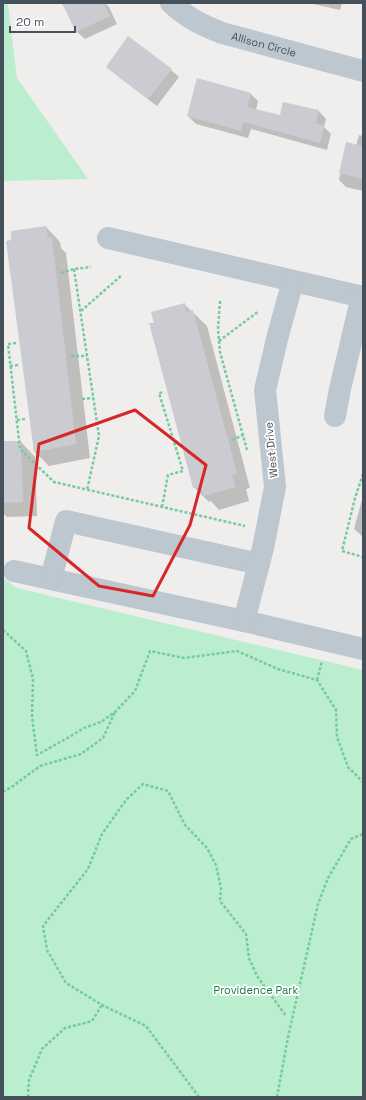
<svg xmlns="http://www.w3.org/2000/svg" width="366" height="1100" font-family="'Space Grotesk',sans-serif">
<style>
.green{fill:#bbeece}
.shadow{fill:#0003}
.building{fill:#caccd2}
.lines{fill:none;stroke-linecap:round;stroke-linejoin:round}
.path{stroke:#74cb9f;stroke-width:2.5;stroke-dasharray:3 2;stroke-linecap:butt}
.minor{stroke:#bdc7cf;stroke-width:22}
.marked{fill:none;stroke:#d62828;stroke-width:3;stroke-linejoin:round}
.labels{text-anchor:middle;stroke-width:3.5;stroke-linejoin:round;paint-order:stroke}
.street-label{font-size:11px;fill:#45505a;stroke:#fff}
.park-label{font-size:11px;fill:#187a48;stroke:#fff}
</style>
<rect width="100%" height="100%" fill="#f0eded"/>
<!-- green -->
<g class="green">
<path d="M3 3H8L17 78 88 179 3 181Z"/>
<path d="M3 578 17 588 363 670V1097H3Z"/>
</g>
<!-- shadow -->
<g class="shadow">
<path d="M62 3H105L109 7 117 24 85 39 77 32Z"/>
<path d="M312 3H342L340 10 313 4Z"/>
<path d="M107 67 171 70 179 77 157 106 115 74Z"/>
<path d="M251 94 258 101 256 110 281 117 319 111 326 119 324 127 331 134 327 150 251 129 248 138 196 124 188 116Z"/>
<path d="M359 135 363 136V191L346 187 339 180 347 143 356 146Z"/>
<path d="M46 227 60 242 61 248 66 253 90 458 49 466 35 452 7 242 12 241Z"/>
<path d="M184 304 207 326 250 488 246 489 249 501 219 510 211 501 209 502 194 487 155 323Z"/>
<path d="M3 442H21L35 457 37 516 7 517 3 513Z"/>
<path d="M363 496V537L354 529Z"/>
</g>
<!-- building -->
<g class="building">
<path d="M62 3H104L110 16 76 32Z"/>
<path d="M128 36 172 69 148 99 106 67Z"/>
<path d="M197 78 251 93 247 107 280 115 283 102 319 110 316 123 324 126 320 143 243 122 241 131 187 116Z"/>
<path d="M346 142 363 146V179L339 173Z"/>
<path d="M46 226 48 237H52L76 444 34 452 6 241 11 240V231Z"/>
<path d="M185 303 186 312 193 310 237 473 232 475 236 487 204 496 200 487 193 488 149 323H154L151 312Z"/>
<path d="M3 441H21L23 502 3 503Z"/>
</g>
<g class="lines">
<!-- path -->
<g class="path">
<path d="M74 269 99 436 87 490"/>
<path d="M61 273 74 269 91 267"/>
<path d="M220 301 218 329 220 352 247 450"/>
<path d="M81 311 122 275"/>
<path d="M219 341 259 311"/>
<path d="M16 343 8 344 20 449 54 482 245 526"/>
<path d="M71 356H87"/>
<path d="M10 366 19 365"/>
<path d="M82 399 93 398"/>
<path d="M17 420 25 419"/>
<path d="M232 440 243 435"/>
<path d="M363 474 355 498 342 551 363 557"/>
<path d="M162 507 168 475 183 471 159 393 164 392"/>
<path d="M3 630 26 651 33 679 32 717 37 755 71 736 84 728 101 722 115 712 135 691 150 651 184 658 237 651 278 669 317 680 336 710 337 737 348 767 363 782"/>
<path d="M317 680 322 661"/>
<path d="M3 792 13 786 40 766 81 754 103 738 115 712"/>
<path d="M28 1097 29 1080 42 1049 65 1028 92 1021 102 1005"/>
<path d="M199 1097 146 1026 102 1005 66 983 47 950 43 926 88 869 102 834 126 800 143 784 168 791 185 825 207 848 216 865 221 888 220 901 246 934 249 958 257 976 286 1016"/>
<path d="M277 1097 288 1037 318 904 328 878 351 839 363 834"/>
</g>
<!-- minor -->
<g class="minor">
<path id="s1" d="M171 3C187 18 202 25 222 33L363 71"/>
<path d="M108 238 363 297"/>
<path d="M335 416 340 389 362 296"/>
<path d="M14 571 244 621 363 649"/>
<path d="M51 579 66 521 259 564"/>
<path d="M244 621 263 548 275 487 265 390 278 335 293 281"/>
</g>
</g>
<!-- marked area -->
<path class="marked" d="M135 410 206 465 190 525 153 596 99 586 29 528 39 444Z"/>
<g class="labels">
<!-- street labels -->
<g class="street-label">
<text dy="4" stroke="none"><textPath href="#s1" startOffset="103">Allison Circle</textPath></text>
<text transform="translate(271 450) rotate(-95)" y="4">West Drive</text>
</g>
<!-- park labels -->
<g class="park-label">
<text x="256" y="994">Providence Park</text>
</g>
</g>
<!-- border -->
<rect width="366" height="1100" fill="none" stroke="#45505a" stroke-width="8"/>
<!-- scale -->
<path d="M10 26v6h65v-6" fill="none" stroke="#45505a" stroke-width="2"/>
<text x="16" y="26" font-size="12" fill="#45505a" stroke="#ffffff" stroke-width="3" paint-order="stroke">20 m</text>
</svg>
